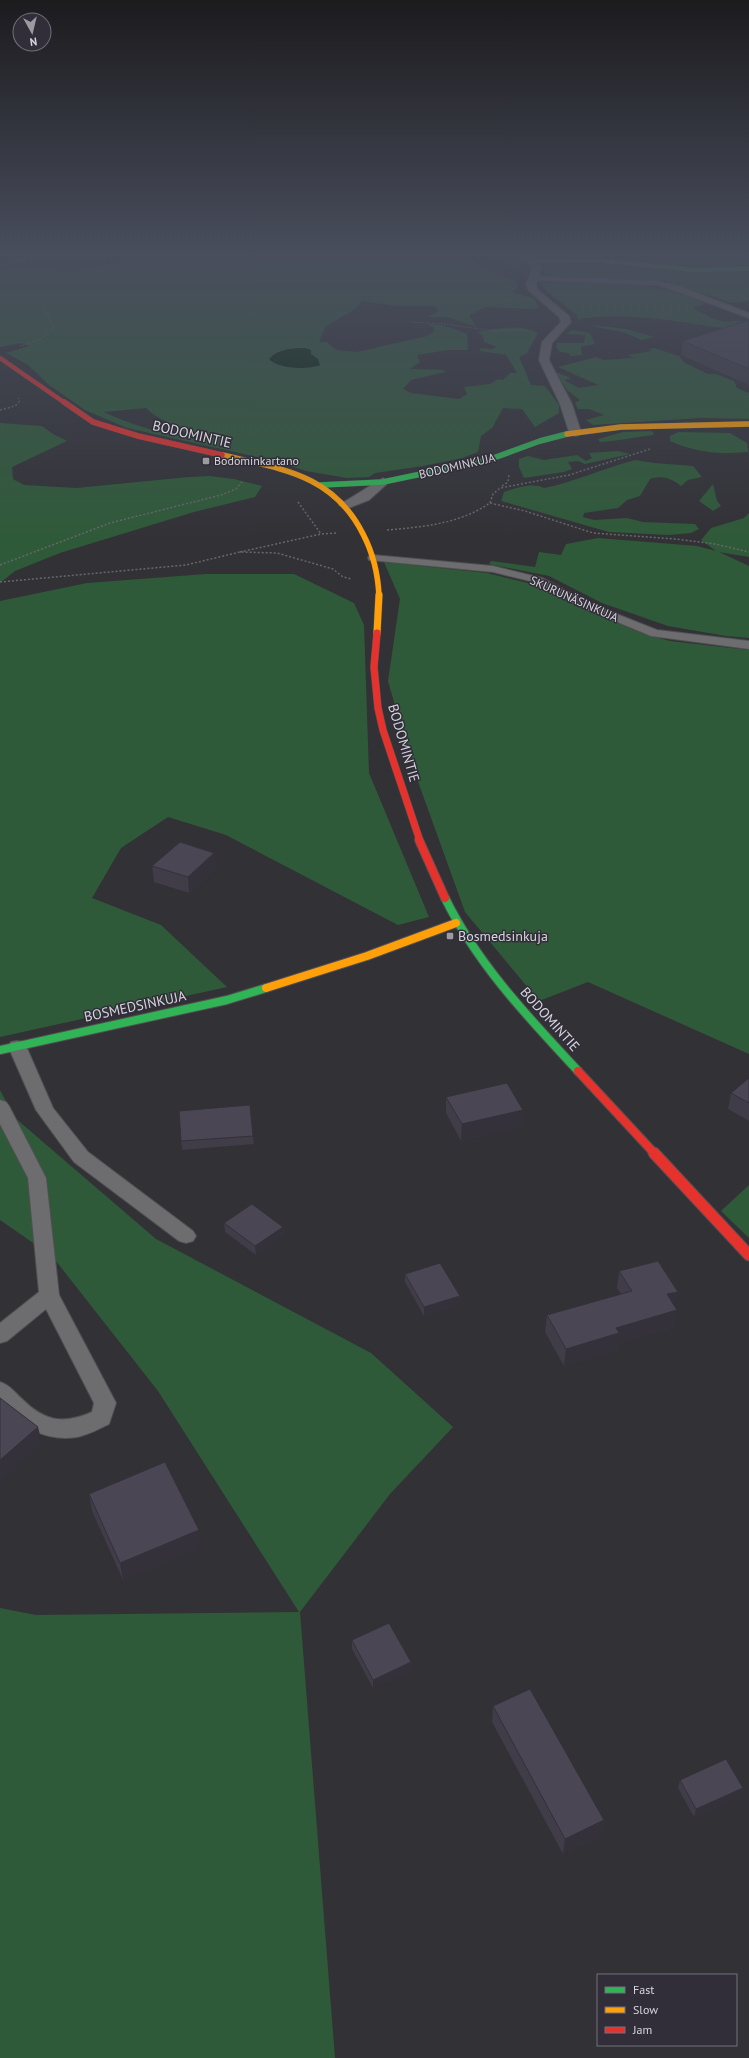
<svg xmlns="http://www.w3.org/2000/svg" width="749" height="2058" font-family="'PT Sans',sans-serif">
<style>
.green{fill:#2f5a39;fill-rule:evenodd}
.water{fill:#04240c}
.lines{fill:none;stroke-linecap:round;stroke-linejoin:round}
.lane-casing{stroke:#504f53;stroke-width:2}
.street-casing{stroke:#504f53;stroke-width:2}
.fast-far2-casing{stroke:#504f53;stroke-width:5}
.fast-far1-casing{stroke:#504f53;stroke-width:6}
.fast-casing{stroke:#504f53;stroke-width:10}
.slow-far2-casing{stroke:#504f53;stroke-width:6}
.slow-far1-casing{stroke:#504f53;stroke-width:8}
.slow-casing{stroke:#504f53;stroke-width:10}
.jam-far4-casing{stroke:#504f53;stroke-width:5}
.jam-far3-casing{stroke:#504f53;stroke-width:6}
.jam-far2-casing{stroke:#504f53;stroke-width:8}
.jam-far1-casing{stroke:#504f53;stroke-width:10}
.jam-casing{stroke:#504f53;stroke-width:13}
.path-far1{stroke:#68676a;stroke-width:1;stroke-dasharray:1.5 1.5;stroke-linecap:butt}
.path{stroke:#68676a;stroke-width:1.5;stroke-dasharray:2 2;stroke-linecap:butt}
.lane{fill:#6d6c6f;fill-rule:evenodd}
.street{fill:#6d6c6f;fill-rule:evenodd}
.fast-far2{stroke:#30b455;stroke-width:4}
.fast-far1{stroke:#30b455;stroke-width:5.5}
.fast{stroke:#30b455;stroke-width:8}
.slow-far2{stroke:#ff9f0a;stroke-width:5.5}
.slow-far1{stroke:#ff9f0a;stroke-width:7}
.slow{stroke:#ff9f0a;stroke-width:8}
.jam-far4{stroke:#e5322d;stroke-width:4}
.jam-far3{stroke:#e5322d;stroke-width:5.5}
.jam-far2{stroke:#e5322d;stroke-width:7}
.jam-far1{stroke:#e5322d;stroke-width:8}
.jam{stroke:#e5322d;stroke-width:11}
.wall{fill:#403c48}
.shaded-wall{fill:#34313b}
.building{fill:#4a4654;stroke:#34313b}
.poi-dot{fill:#9d9ba2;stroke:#312e39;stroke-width:1.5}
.labels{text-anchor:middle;stroke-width:3;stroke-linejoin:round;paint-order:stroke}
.far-poi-label{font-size:12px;fill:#d6d4dc;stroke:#312e39;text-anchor:start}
.far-street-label{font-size:12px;fill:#d6d4dc;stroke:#312e39}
.street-label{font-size:14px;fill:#d6d4dc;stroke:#312e39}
.poi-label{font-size:14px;fill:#d6d4dc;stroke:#312e39;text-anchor:start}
</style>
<rect width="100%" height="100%" fill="#323136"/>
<!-- green -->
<g class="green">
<path d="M32 251 57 252 42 257 5 265 3 268H32L43 266 62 271H78L133 258 162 254 165 251H453L461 257 475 261 476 264 516 281 518 288 513 290 514 293 533 298 539 307 536 309 485 307 469 315 476 327 448 317H427L439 311 434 306H394L362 301 355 309 325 327 319 342H327L336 350 357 352 427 336 434 332V328L427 324C439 323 456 329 467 334L468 350H448L417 355 420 362 410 369 444 370 445 372 411 380 403 389 411 393 459 399 467 394 464 387 490 384 498 379 503 380 510 373H517L506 355 479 351 481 348 492 349 497 347 484 342 482 335 478 332C498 329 520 323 538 333L527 353 519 357 531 385 545 386 559 405V413L535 427 522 409 503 408 492 428 481 436 478 452 462 458 423 466 375 473 369 477 347 478 306 471 280 462 127 428 85 410 49 385 27 364 6 353 29 346 22 343 0 347V264L29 255ZM146 408C157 420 174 423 187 434 172 439 119 420 104 412Z"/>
<path d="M479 251C498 251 512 255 529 263L527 273Z"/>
<path d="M593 251 608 253 619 251H749V267L695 268 614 260 609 258H562Z"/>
<path d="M541 262H593L749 272V301L732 303 665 281 551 276 544 274V265Z"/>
<path d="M548 282C602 283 656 279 706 304L692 308C701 312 711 319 721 321 733 323 736 317 749 324V331C691 325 636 311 578 319L577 315 547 292 541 284Z"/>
<path d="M591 325 626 329 654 337 642 340 623 332 591 326Z"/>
<path d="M572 330 590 333 595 344 581 347 582 355 571 356 568 353 560 352 556 347 557 343H584L585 335 566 334Z"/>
<path d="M654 348 679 356 685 363 708 374H716L734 381 737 388 749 393V419L700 418 593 425 586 420 604 415 589 409H578L575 403 580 400 567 390 556 372 571 378 564 380 579 388 598 385 558 367 596 357 603 360 634 358 628 355 652 351 648 349Z"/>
<path d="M0 423 42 426 53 434 67 441 12 467 13 479 24 485 76 488 189 477 210 476 234 479 262 486 255 497 194 512 60 553 15 571 0 583Z"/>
<path d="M652 431 654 435C636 437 619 441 600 442L598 439 623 432Z"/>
<path d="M678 432 730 433 747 443 749 456 748 452C721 455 694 452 670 441V436Z"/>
<path d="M618 451 630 454 585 464 578 461 568 462 572 469 564 472 524 478 519 467V459L528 456 544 460 577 455 586 461 592 458 589 453Z"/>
<path d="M635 460 654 463 693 466 702 477 688 480 681 486C671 478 662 475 650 479L640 496 627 500 618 508 584 513 583 517 594 520 627 518 643 522 695 524 699 529 691 533 669 535 609 532 501 501 504 492C515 488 533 482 544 488 575 482 604 468 635 460Z"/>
<path d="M713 484 717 501 721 506 713 511 699 501Z"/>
<path d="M749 513V557L719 552 749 566V638L726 636 668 626 602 603 549 576 489 564 491 561 535 567 539 552 561 555 566 544 598 538 697 546 716 551 701 540 711 528 744 518Z"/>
<path d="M384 562 487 573 536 585 580 608 644 634 670 641 749 650V1054L588 982 539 1001 465 912 412 765 388 681 400 599Z"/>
<path d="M206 574H294L354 603 364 625 369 773 429 917 398 925 226 835 168 817 121 848 92 898 161 925 227 987 0 1037V601L87 583Z"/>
<path d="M0 1090 14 1117 156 1239 371 1353 453 1427 390 1494 300 1612 335 2058H0V1608L36 1615 299 1612 158 1391 52 1256 0 1220Z"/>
<path d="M749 1185V1238L721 1211Z"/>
</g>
<!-- water -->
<path class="water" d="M305 348 311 350V354L318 359 320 365C308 370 278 369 269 359 277 349 293 348 305 348Z"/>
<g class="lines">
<defs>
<g id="lane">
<path d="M531 276 657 281 679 286 749 313V318L673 290 657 285 534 280 530 278Z"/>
<path d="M373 555 493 566 542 578 589 603 657 630 749 641V649L651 636 581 607 534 582 493 572 369 560 368 558 369 556Z"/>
<path d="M17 1041 23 1042 26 1046 53 1108 88 1152 193 1231 196 1236 193 1241 186 1243 179 1241 74 1162 36 1110 8 1046 11 1042Z"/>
<path d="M0 1100 6 1102 9 1106 46 1178 59 1295 116 1403 109 1424C99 1429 88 1435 77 1437 46 1442 21 1427 0 1405V1382C10 1385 14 1392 22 1399 44 1421 63 1425 92 1412L94 1403 46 1309 7 1341 0 1343V1323L39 1292 28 1178 0 1124Z"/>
</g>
<g id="street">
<path d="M506 251H519L536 258 542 269 536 284 537 289 569 316 571 322 552 343 549 360 572 404 581 432 579 435 575 436 569 432 560 404 539 360 542 342 561 322 559 317 528 290 526 284 532 269 529 262Z"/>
<path d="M383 478 389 482 369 500 346 509 339 505Z"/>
</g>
<path id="fast-far2" d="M533 260H596L693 270 749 269"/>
<path id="fast-far1" d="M321 485 383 482 488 460 540 441 567 434"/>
<g id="fast">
<path d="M445 898C478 965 528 1017 578 1071"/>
<path d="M0 1050 227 1000 266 988"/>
</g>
<g id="slow-far2">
<path d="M567 434 621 427 749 424"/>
<path d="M222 455C281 469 333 474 363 534 373 553 378 574 379 596"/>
</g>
<path id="slow-far1" d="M377 633 379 595"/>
<path id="slow" d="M266 988 367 956 456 923"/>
<path id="jam-far4" d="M0 358 65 403"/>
<path id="jam-far3" d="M64 402 93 422 138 436 222 455"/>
<path id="jam-far2" d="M377 633 374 667 378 708 383 730 420 841"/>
<g id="jam-far1">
<path d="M419 840 445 898"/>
<path d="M578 1071 655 1154"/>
</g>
<path id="jam" d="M654 1153 749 1255"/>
</defs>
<!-- lane casing -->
<use href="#lane" class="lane-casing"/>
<!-- street casing -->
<use href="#street" class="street-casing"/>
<!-- fast-far2 casing -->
<use href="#fast-far2" class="fast-far2-casing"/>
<!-- fast-far1 casing -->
<use href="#fast-far1" class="fast-far1-casing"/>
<!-- fast casing -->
<use href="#fast" class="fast-casing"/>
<!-- slow-far2 casing -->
<use href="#slow-far2" class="slow-far2-casing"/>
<!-- slow-far1 casing -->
<use href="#slow-far1" class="slow-far1-casing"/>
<!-- slow casing -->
<use href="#slow" class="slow-casing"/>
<!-- jam-far4 casing -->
<use href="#jam-far4" class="jam-far4-casing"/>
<!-- jam-far3 casing -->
<use href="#jam-far3" class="jam-far3-casing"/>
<!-- jam-far2 casing -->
<use href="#jam-far2" class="jam-far2-casing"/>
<!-- jam-far1 casing -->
<use href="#jam-far1" class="jam-far1-casing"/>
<!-- jam casing -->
<use href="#jam" class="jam-casing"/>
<!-- path-far1 -->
<g class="path-far1">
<path d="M411 322 446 324 493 331 528 330"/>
<path d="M20 346C33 342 46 339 53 326L44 306"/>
<path d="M18 398 20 401 18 403"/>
</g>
<!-- path -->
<g class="path">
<path d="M0 410 15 406 19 402"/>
<path d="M502 486 508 482 509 474"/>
<path d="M298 502 321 534"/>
<path d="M490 503 493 494 500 488 569 475 650 449"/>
<path d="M387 530C423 527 459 524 490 503L525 511 593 533 675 539 715 544 749 552"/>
<path d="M240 552 321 534 336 533"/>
<path d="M0 565 110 523 221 495 236 489 242 482"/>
<path d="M0 582 186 565 240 552 277 553 333 569 343 577 352 579"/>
</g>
<!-- lane -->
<use href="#lane" class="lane"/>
<!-- street -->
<use href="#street" class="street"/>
<!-- fast-far2 -->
<use href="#fast-far2" class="fast-far2"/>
<!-- fast-far1 -->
<use href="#fast-far1" class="fast-far1"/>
<!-- fast -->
<use href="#fast" class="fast"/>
<!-- slow-far2 -->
<use href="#slow-far2" class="slow-far2"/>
<!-- slow-far1 -->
<use href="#slow-far1" class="slow-far1"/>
<!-- slow -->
<use href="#slow" class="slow"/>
<!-- jam-far4 -->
<use href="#jam-far4" class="jam-far4"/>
<!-- jam-far3 -->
<use href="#jam-far3" class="jam-far3"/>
<!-- jam-far2 -->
<use href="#jam-far2" class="jam-far2"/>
<!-- jam-far1 -->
<use href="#jam-far1" class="jam-far1"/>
<!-- jam -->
<use href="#jam" class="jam"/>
</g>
<!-- wall -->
<g class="wall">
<path d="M749 320V385L681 355 683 341Z"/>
<path d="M214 853 216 868 189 893 154 882 152 866Z"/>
<path d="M749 1078V1121L728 1109 731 1093Z"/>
<path d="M446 1097 523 1110 522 1126 461 1141 446 1113Z"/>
<path d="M253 1136 254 1144 182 1150 181 1141Z"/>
<path d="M224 1223 283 1227 284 1235 256 1255 225 1232Z"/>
<path d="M619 1271 674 1327 618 1343 617 1350 564 1366 545 1332 547 1315 621 1294 617 1288Z"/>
<path d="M405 1274 460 1296 459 1305 424 1316 405 1282Z"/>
<path d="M89 1494 200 1547 123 1580 92 1511Z"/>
<path d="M352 1640 411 1662V1671L373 1688 352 1649Z"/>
<path d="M493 1706 604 1820 601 1836 563 1854 492 1722Z"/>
<path d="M680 1780 743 1788 741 1797 694 1817 678 1788Z"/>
</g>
<!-- shaded-wall -->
<g class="shaded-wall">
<path d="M214 853 216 868 189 893 188 877Z"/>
<path d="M523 1110 522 1126 461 1141 462 1124Z"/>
<path d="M283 1227 284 1235 256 1255 255 1246Z"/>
<path d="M678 1292 675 1308 667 1294Z"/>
<path d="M460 1296 459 1305 424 1316V1307Z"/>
<path d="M677 1310 674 1327 618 1343 617 1350 564 1366 566 1349 616 1328Z"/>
<path d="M38 1427 42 1443 0 1481V1460Z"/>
<path d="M199 1530 200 1547 123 1580 120 1563Z"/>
<path d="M411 1662V1671L373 1688V1680Z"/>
<path d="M743 1788 741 1797 694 1817 696 1809Z"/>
<path d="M604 1820 601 1836 563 1854 565 1839Z"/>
</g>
<!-- building -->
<g class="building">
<path d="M749 320V369L683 341Z"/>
<path d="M180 842 214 853 188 877 152 866Z"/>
<path d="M749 1078V1103L731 1093Z"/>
<path d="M507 1083 523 1110 462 1124 446 1097Z"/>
<path d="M250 1105 253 1136 181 1141 179 1111Z"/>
<path d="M252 1204 283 1227 255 1246 224 1223Z"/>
<path d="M658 1261 678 1292 667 1294 677 1310 616 1328 619 1333 566 1349 547 1315 632 1291 619 1271Z"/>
<path d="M440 1263 460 1296 424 1307 405 1274Z"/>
<path d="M0 1398 38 1427 0 1460Z"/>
<path d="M165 1462 199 1530 120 1563 89 1494Z"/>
<path d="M389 1623 411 1662 373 1680 352 1640Z"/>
<path d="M530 1689 604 1820 565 1839 493 1706Z"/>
<path d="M726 1759 743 1788 696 1809 680 1780Z"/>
</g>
<!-- sky -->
<linearGradient id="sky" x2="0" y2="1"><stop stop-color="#1c1b1e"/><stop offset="0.47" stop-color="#494e5d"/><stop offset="1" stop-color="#494e5d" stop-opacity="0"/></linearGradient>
<rect width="749" height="539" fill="url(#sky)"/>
<!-- markers -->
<g class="poi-dot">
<rect x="202" y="457" width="8" height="8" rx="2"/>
<rect x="446" y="932" width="8" height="8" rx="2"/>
</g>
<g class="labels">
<!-- far-poi labels -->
<g class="far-poi-label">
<text x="214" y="465">Bodominkartano</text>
</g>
<!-- far-street labels -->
<g class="far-street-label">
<text transform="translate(457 466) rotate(-13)" y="4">BODOMINKUJA</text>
<text transform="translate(574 599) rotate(24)" y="4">SKURUNÄSINKUJA</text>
</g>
<!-- street labels -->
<g class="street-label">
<text transform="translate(192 434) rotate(13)" y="5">BODOMINTIE</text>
<text transform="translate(404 743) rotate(74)" y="5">BODOMINTIE</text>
<text transform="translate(135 1006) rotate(-12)" y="5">BOSMEDSINKUJA</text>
<text transform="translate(550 1019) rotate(48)" y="5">BODOMINTIE</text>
</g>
<!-- poi labels -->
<g class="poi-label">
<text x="458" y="941">Bosmedsinkuja</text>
</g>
</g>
<!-- legend -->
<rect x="597" y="1974" width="140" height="72" fill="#312e39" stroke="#73707a"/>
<rect x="605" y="1987" width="20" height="6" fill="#30b455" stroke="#73707a"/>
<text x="633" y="1994" font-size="12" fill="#d6d4dc">Fast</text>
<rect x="605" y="2007" width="20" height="6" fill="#ff9f0a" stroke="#73707a"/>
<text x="633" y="2014" font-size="12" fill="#d6d4dc">Slow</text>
<rect x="605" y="2027" width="20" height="6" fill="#e5322d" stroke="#73707a"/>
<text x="633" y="2034" font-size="12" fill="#d6d4dc">Jam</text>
<!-- north arrow -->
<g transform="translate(32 32) rotate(172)"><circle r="19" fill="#312e39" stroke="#73707a"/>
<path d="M0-3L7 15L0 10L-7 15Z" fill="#9d9ba2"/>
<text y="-6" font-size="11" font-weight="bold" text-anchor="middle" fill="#d6d4dc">N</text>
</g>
</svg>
